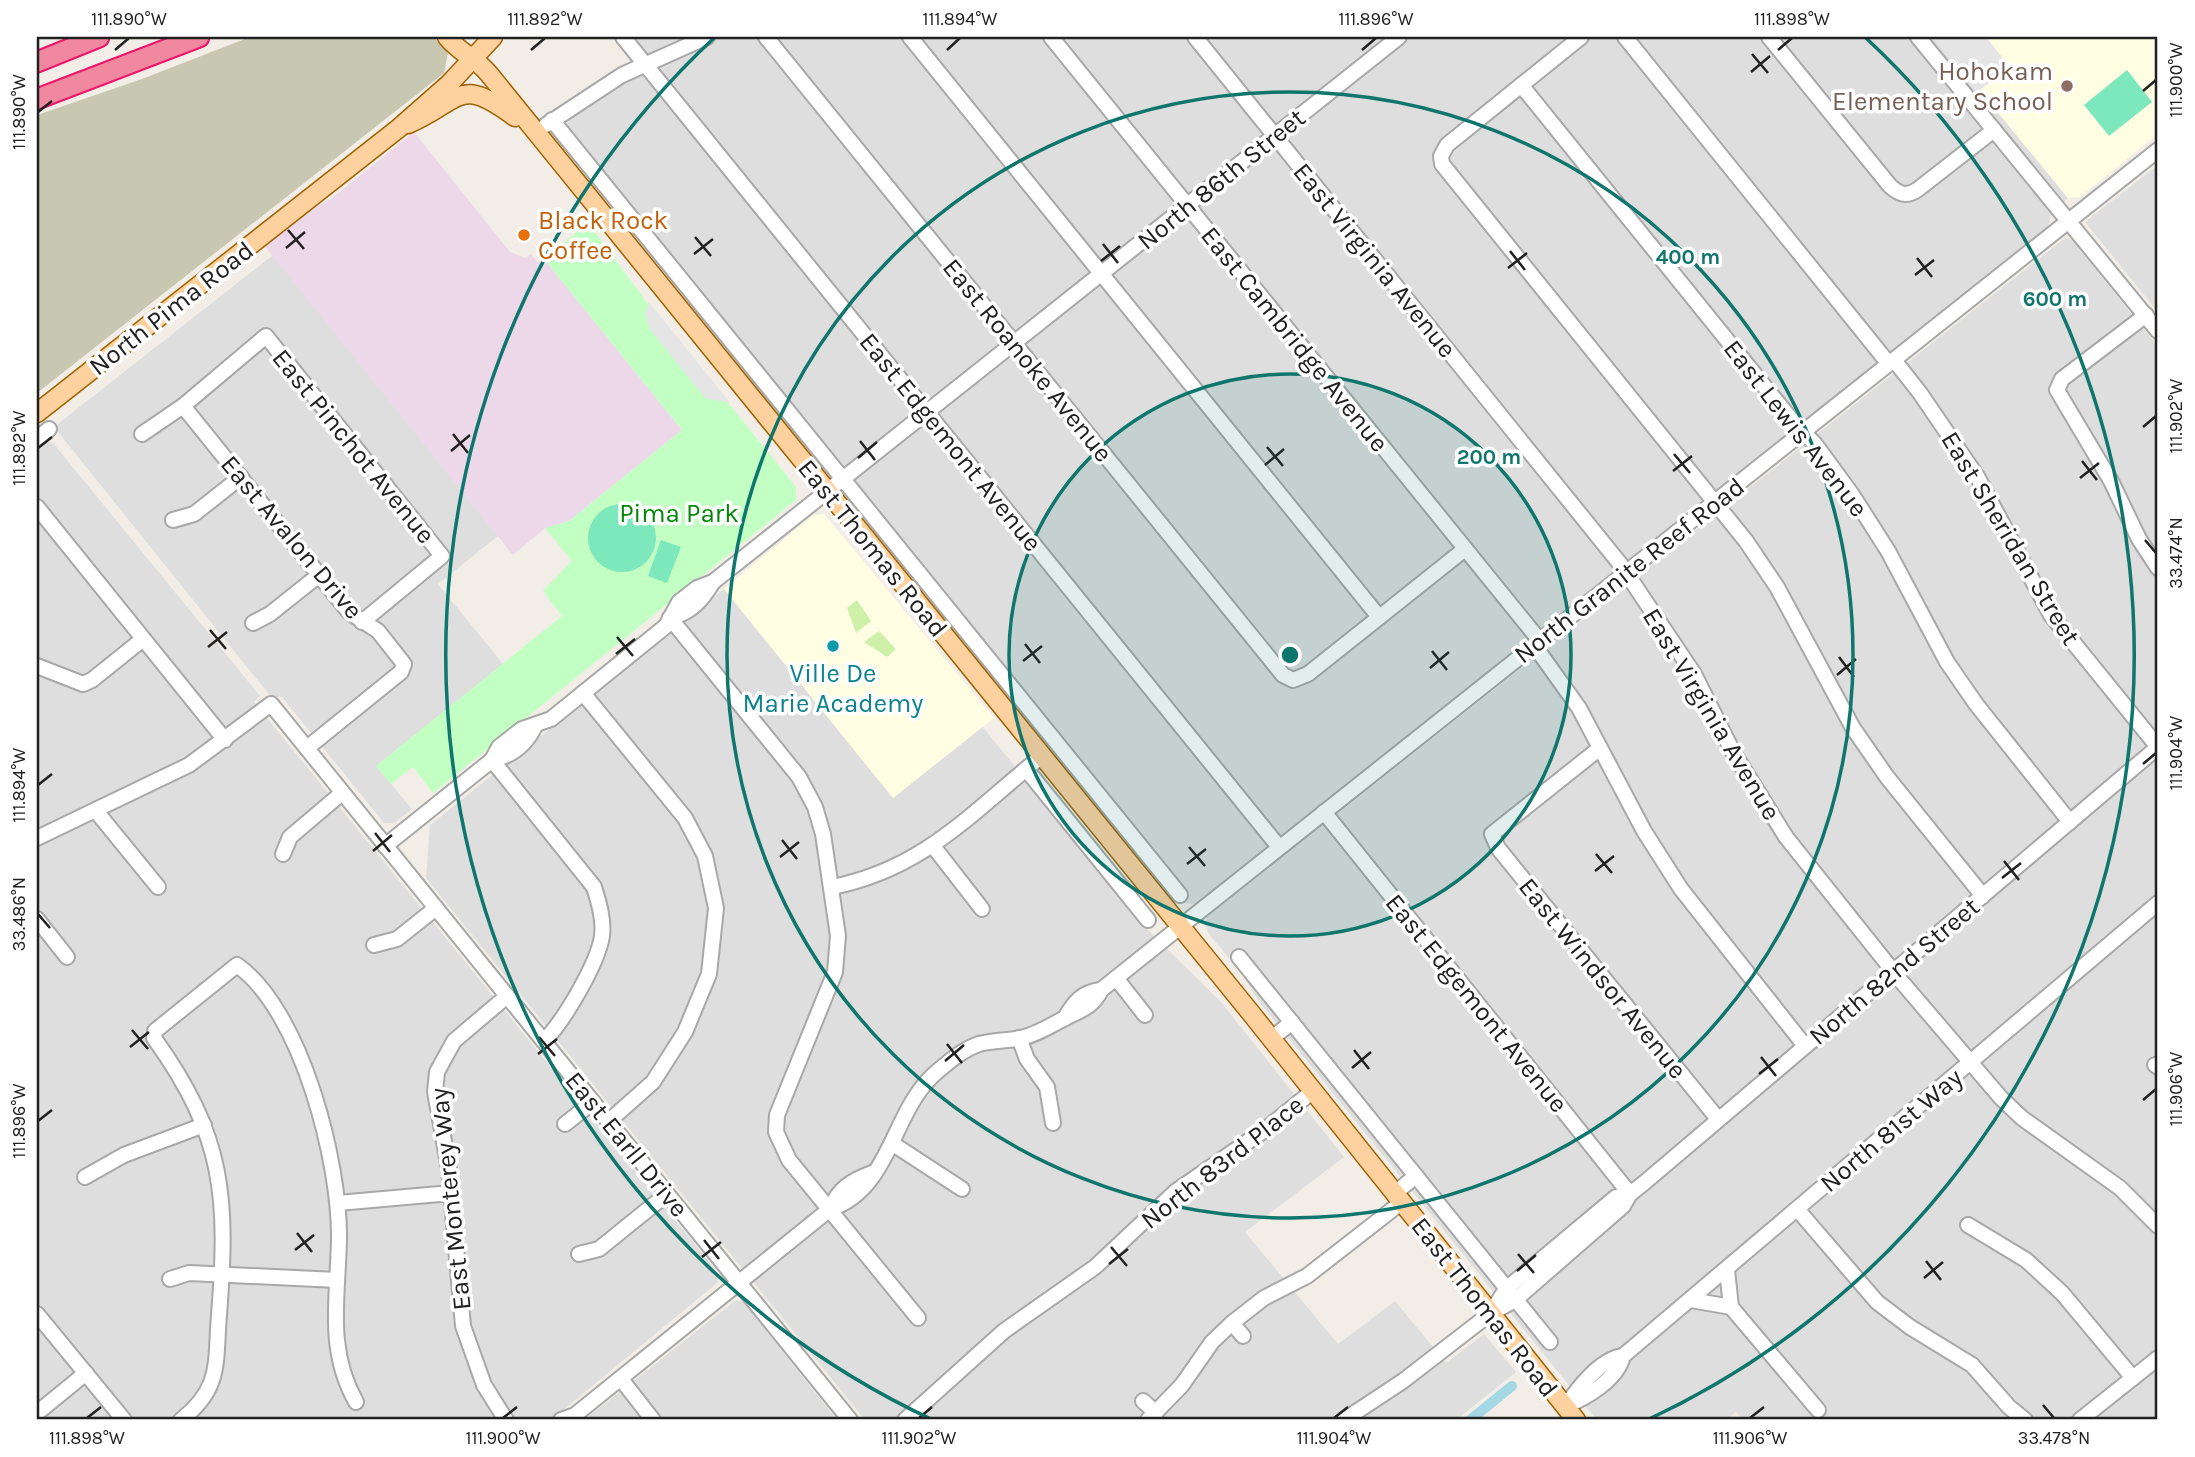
<svg xmlns="http://www.w3.org/2000/svg" width="2195" height="1457" font-family="Karla,sans-serif">
<style>
.residential{fill:#dfdede}
.industrial{fill:#ecd8e9}
.education{fill:#fffee3}
.construction{fill:#c8c7b1}
.grass{fill:#cff0a8}
.park{fill:#c1ffc3}
.pitch{fill:#7de8bb}
.parking{fill:#e5e5e5}
.lines{fill:none;stroke-linecap:round;stroke-linejoin:round}
.canal{stroke:#a3d8e4;stroke-width:10}
.minor-casing{stroke:#a8a8a8;stroke-width:18}
.major-casing{stroke:#9e6300;stroke-width:21}
.highway-casing{stroke:#ed1669;stroke-width:23}
.minor{stroke:#fff;stroke-width:14}
.major{stroke:#ffd19f;stroke-width:18}
.highway{stroke:#f0889f;stroke-width:19}
.ticks{fill:none;stroke:#212121;stroke-width:2.5}
.ring{fill:none;stroke:#0f766e;stroke-width:3.5}
.education-dot{fill:#8d6e63;stroke:#fff;stroke-width:2.5}
.food-dot{fill:#e8710a;stroke:#fff;stroke-width:2.5}
.culture-dot{fill:#0f9aa8;stroke:#fff;stroke-width:2.5}
.labels{text-anchor:middle;stroke-width:7;stroke-linejoin:round;paint-order:stroke}
.education-label{font-size:26px;fill:#785e54;stroke:#fff;text-anchor:end}
.street-label{font-size:26px;fill:#212121;stroke:#fff}
.food-label{font-size:26px;fill:#c56008;stroke:#fff;text-anchor:start}
.park-label{font-size:26px;fill:#018807;stroke:#fff}
.culture-label{font-size:26px;fill:#0d838f;stroke:#fff}
.centre{fill:#0f766e;stroke:#fff;stroke-width:3.5}
.ring-label{font-size:21px;text-anchor:middle;font-weight:bold;fill:#0f766e;stroke:#fff;stroke-width:7;stroke-linejoin:round;paint-order:stroke}
.neatline{fill:none;stroke:#212121;stroke-width:2.5}
.ticks-label{font-size:18px;text-anchor:middle;fill:#212121}
</style>
<rect width="100%" height="100%" fill="#f2eee7"/>
<!-- residential -->
<g class="residential">
<path d="M614 37H1936L2068 198 2051 215 2048 226 1195 904 1182 903 566 126 571 117 639 75Z"/>
<path d="M2158 165V312L2085 222Z"/>
<path d="M2065 238 2072 240 2158 347V1420H1743L1736 1412 1725 1420H1597L1260 1003 1242 974 1209 934 1205 925 1207 917Z"/>
<path d="M273 255 498 536 438 584 503 664 376 766 412 809 394 823H384L282 697H271L54 427Z"/>
<path d="M47 442 53 443 260 696 254 702 718 1273 717 1283 551 1420H37V450Z"/>
<path d="M724 589 893 798 982 726 1148 930 1221 1002 1344 1157 1245 1232 1338 1344 1395 1301 1446 1363 1484 1334 1516 1372 1456 1420H865L426 878 430 825Z"/>
<path d="M736 1300 743 1302 837 1420H584Z"/>
</g>
<!-- industrial -->
<path class="industrial" d="M414 132 510 252 525 258 531 254 538 263 544 259 682 430 569 521 545 528 513 555 263 244 307 212 332 198Z"/>
<!-- education -->
<g class="education">
<path d="M1936 37H2158V134L2080 197 2068 198Z"/>
<path d="M824 514 994 718 893 798 724 589 813 515Z"/>
</g>
<!-- construction -->
<path class="construction" d="M250 37H434L448 53 444 73 37 393V115L142 79Z"/>
<!-- grass -->
<g class="grass">
<path d="M857 600 871 621 856 633 847 608Z"/>
<path d="M879 631 896 649 887 657 864 642Z"/>
</g>
<!-- park -->
<path class="park" d="M588 223 646 301 796 487V500L433 793 413 767 391 784 376 766 562 616 543 591 572 561 545 528 569 521 682 430 544 259Z"/>
<!-- pitch -->
<g class="pitch">
<path d="M2127 70 2152 102 2109 136 2084 105Z"/>
<circle cx="622" cy="538" r="34"/>
<path d="M661 540 681 547 667 583 648 576Z"/>
</g>
<!-- parking -->
<g class="parking">
<path d="M1932 37H1986L2009 66 1977 93Z"/>
<path d="M649 302 653 307 730 403 705 398 649 328 645 314Z"/>
</g>
<g class="lines">
<!-- canal -->
<path class="canal" d="M1470 1420 1512 1386"/>
<defs>
<g id="minor">
<path d="M623 37 1279 847"/>
<path d="M766 37 1283 675 1293 680 1308 674 1465 549"/>
<path d="M910 37 1379 617"/>
<path d="M1051 37 1540 641"/>
<path d="M1195 37 1621 565 1694 674 1733 752 1786 837 1901 981 2001 1098 2022 1118 2120 1188 2158 1226"/>
<path d="M1581 37 1447 145 1441 156 1442 164 1746 541 1777 587 1853 728 1887 777 1983 896"/>
<path d="M1625 37 1889 364"/>
<path d="M1769 37 1890 186C1899 194 1906 197 1917 190L1994 130"/>
<path d="M1918 37 2158 331"/>
<path d="M1521 85 1790 418 1815 444 1853 496 1888 551 1947 662 1976 704 2070 822"/>
<path d="M552 120 1180 895"/>
<path d="M546 125 622 75 707 37"/>
<path d="M2146 315 2062 379 2057 390 2111 481 2139 539 2158 568"/>
<path d="M1894 360 1920 393 1978 478 2051 615 2158 747"/>
<path d="M183 406 349 612 378 631 404 664 401 672 307 748"/>
<path d="M142 434 183 406 266 336 442 556 362 622"/>
<path d="M37 439 49 429"/>
<path d="M37 507 225 740"/>
<path d="M173 520 194 514 241 477"/>
<path d="M670 618 799 777 815 807 823 834 838 936 835 972 777 1115 776 1132 789 1160 918 1318"/>
<path d="M670 618C692 612 702 600 713 582"/>
<path d="M253 623 270 614 319 575"/>
<path d="M1534 645 1579 708 1644 831 1681 889 1805 1046"/>
<path d="M37 666 83 684 92 680 143 639"/>
<path d="M583 693 685 818 705 856 716 908 709 974 685 1032 653 1082 609 1121"/>
<path d="M1600 748 1492 834 1498 848 1718 1119"/>
<path d="M492 760 594 887C599 903 604 920 602 936 598 963 564 1021 544 1041"/>
<path d="M492 760C512 756 526 745 535 726"/>
<path d="M1026 769 1148 920"/>
<path d="M96 811 158 887"/>
<path d="M1324 812 1630 1194"/>
<path d="M37 838 189 765 271 704 850 1420"/>
<path d="M385 846 492 760 499 747 522 729 551 719 666 626 679 602 697 588 713 582 1399 37"/>
<path d="M933 846 982 909"/>
<path d="M283 854 290 837 342 793"/>
<path d="M832 887C924 869 972 812 1042 756"/>
<path d="M37 919 67 957"/>
<path d="M374 945 397 939 436 908"/>
<path d="M1239 957 1550 1342"/>
<path d="M1116 978 1145 1015"/>
<path d="M1065 1018C1074 1002 1082 992 1101 990"/>
<path d="M1019 1038 1027 1059 1047 1087 1053 1123"/>
<path d="M1271 1039 1292 1022"/>
<path d="M2155 1065 2158 1067"/>
<path d="M565 1124 593 1102"/>
<path d="M893 1144 962 1189"/>
<path d="M85 1177 124 1155 204 1125"/>
<path d="M1395 1193 1416 1176"/>
<path d="M338 1203 451 1193"/>
<path d="M830 1209C839 1188 851 1181 872 1173"/>
<path d="M1797 1209 1877 1302 1910 1327 1972 1365 2009 1407 2025 1420"/>
<path d="M1968 1225 2026 1260 2062 1293 2133 1378"/>
<path d="M579 1254 599 1249 667 1194"/>
<path d="M1727 1270 1731 1307 1818 1410"/>
<path d="M170 1279 189 1273 337 1280"/>
<path d="M1691 1300 1731 1307"/>
<path d="M1491 1313 1506 1289 1616 1197 1630 1194 1644 1183 2158 747"/>
<path d="M37 1314 124 1420"/>
<path d="M1232 1323 1243 1336"/>
<path d="M621 1379 653 1420"/>
<path d="M1143 1401 1156 1413"/>
<path d="M1566 1406C1587 1397 1617 1380 1623 1356"/>
<path d="M1565 1407C1578 1388 1599 1360 1623 1356L2158 903"/>
<path d="M37 1413 86 1373"/>
<path d="M181 1420C222 1388 215 1363 219 1315 228 1198 225 1137 154 1038L155 1031 237 965C302 1011 340 1163 339 1239 338 1297 326 1349 356 1402"/>
<path d="M506 1420 484 1385 463 1326 449 1169 435 1092 437 1072 454 1041 507 996"/>
<path d="M561 1420 575 1415 830 1209C893 1188 891 1108 939 1070 951 1060 964 1049 979 1044 993 1040 1007 1041 1021 1038 1038 1034 1050 1026 1065 1018 1081 1010 1093 1007 1101 990L1166 938 2158 150"/>
<path d="M905 1420 1004 1331 1095 1267 1175 1192 1266 1129 1313 1091"/>
<path d="M1148 1420 1182 1385 1212 1342 1232 1323 1264 1298 1307 1276 1402 1202"/>
<path d="M1344 1420 1403 1381 1491 1313 1515 1300 1623 1206 1630 1194"/>
<path d="M2080 1420 2158 1358"/>
</g>
<g id="major">
<path d="M447 37C462 55 474 56 489 74L1250 1012 1576 1420"/>
<path d="M408 124C462 101 457 74 515 117"/>
<path d="M37 413 399 128 449 84 493 37"/>
</g>
<g id="highway">
<path d="M37 62 99 37"/>
<path d="M37 99 199 37"/>
</g>
</defs>
<!-- minor casing -->
<use href="#minor" class="minor-casing"/>
<!-- major casing -->
<use href="#major" class="major-casing"/>
<!-- highway casing -->
<use href="#highway" class="highway-casing"/>
<!-- minor -->
<use href="#minor" class="minor"/>
<!-- major -->
<use href="#major" class="major"/>
<!-- highway -->
<use href="#highway" class="highway"/>
</g>
<!-- ticks -->
<path class="ticks" d="M115 50 129 38M531 50 545 38M947 50 960 38M1362 50 1376 38M1778 50 1792 38M1752 54 1768 73M1751 72 1770 56M2143 91 2156 80M38 112 52 101M288 230 304 249M695 237 711 256M1103 244 1118 263M286 248 305 232M1510 251 1525 270M694 254 713 239M1917 258 1932 277M1101 261 1120 246M1508 268 1527 253M1915 275 1934 260M2143 427 2156 416M453 434 468 453M860 441 875 460M1267 447 1283 466M38 448 52 437M451 451 470 435M1674 454 1690 473M858 458 877 442M2082 461 2097 480M1265 465 1284 449M1673 471 1692 456M2080 478 2099 463M2145 540 2156 553M210 630 226 649M617 637 633 656M1025 644 1040 663M208 647 227 632M1432 651 1447 670M616 654 635 639M1839 657 1854 677M1023 661 1042 646M1430 668 1449 652M1837 675 1856 659M2143 764 2156 753M38 785 52 774M375 833 390 852M782 840 797 859M1189 847 1205 866M373 851 392 835M1596 854 1612 873M780 857 799 842M2004 861 2019 880M1187 864 1206 849M1595 871 1614 856M2002 878 2021 863M38 914 50 928M132 1030 148 1049M539 1037 555 1056M947 1044 962 1063M130 1047 149 1032M1354 1050 1369 1069M538 1054 557 1039M1761 1057 1776 1076M945 1061 964 1045M1352 1068 1371 1052M1759 1074 1778 1059M2143 1100 2156 1089M38 1121 52 1110M297 1233 312 1252M704 1240 719 1259M1111 1247 1127 1266M295 1250 314 1235M1518 1254 1534 1273M702 1257 721 1242M1926 1261 1941 1280M1109 1264 1128 1249M1517 1271 1536 1255M1924 1278 1943 1262M2043 1405 2054 1418M87 1418 101 1407M503 1418 517 1407M919 1418 932 1407M1334 1418 1348 1407M1750 1418 1764 1407"/>
<!-- distance rings -->
<circle cx="1290" cy="655" r="281" fill="#0f766e" fill-opacity=".12"/>
<g class="ring">
<circle cx="1290" cy="655" r="281"/>
<circle cx="1290" cy="655" r="563"/>
<path d="M933 1420A844 844 0 0 1 714 38M1866 38A844 844 0 0 1 1647 1420"/>
</g>
<!-- markers -->
<circle class="education-dot" cx="2067" cy="86" r="7"/>
<circle class="food-dot" cx="524" cy="235" r="7"/>
<circle class="culture-dot" cx="833" cy="646" r="7"/>
<g class="labels">
<!-- education labels -->
<g class="education-label">
<text x="2053" y="80">Hohokam<tspan x="2053" dy="30">Elementary School</tspan></text>
</g>
<!-- street labels -->
<g class="street-label">
<text transform="translate(1221 179) rotate(-39)" y="9">North 86th Street</text>
<text transform="translate(1375 260) rotate(51)" y="9">East Virginia Avenue</text>
<text transform="translate(171 308) rotate(-38)" y="9">North Pima Road</text>
<text transform="translate(1295 339) rotate(51)" y="9">East Cambridge Avenue</text>
<text transform="translate(1028 360) rotate(51)" y="9">East Roanoke Avenue</text>
<text transform="translate(1796 428) rotate(52)" y="9">East Lewis Avenue</text>
<text transform="translate(951 442) rotate(51)" y="9">East Edgemont Avenue</text>
<text transform="translate(354 446) rotate(51)" y="9">East Pinchot Avenue</text>
<text transform="translate(292 537) rotate(50)" y="9">East Avalon Drive</text>
<text transform="translate(2011 538) rotate(59)" y="9">East Sheridan Street</text>
<text transform="translate(873 548) rotate(51)" y="9">East Thomas Road</text>
<text transform="translate(1629 570) rotate(-38)" y="9">North Granite Reef Road</text>
<text transform="translate(1712 714) rotate(59)" y="9">East Virginia Avenue</text>
<text transform="translate(1894 971) rotate(-40)" y="9">North 82nd Street</text>
<text transform="translate(1603 978) rotate(51)" y="9">East Windsor Avenue</text>
<text transform="translate(1477 1003) rotate(51)" y="9">East Edgemont Avenue</text>
<text transform="translate(1891 1130) rotate(-40)" y="9">North 81st Way</text>
<text transform="translate(627 1144) rotate(51)" y="9">East Earll Drive</text>
<text transform="translate(1222 1162) rotate(-38)" y="9">North 83rd Place</text>
<text transform="translate(450 1199) rotate(-96)" y="9">East Monterey Way</text>
<text transform="translate(1485 1307) rotate(52)" y="9">East Thomas Road</text>
</g>
<!-- food labels -->
<g class="food-label">
<text x="538" y="229">Black Rock<tspan x="538" dy="30">Coffee</tspan></text>
</g>
<!-- park labels -->
<g class="park-label">
<text x="679" y="522">Pima Park</text>
</g>
<!-- culture labels -->
<g class="culture-label">
<text x="833" y="682">Ville De<tspan x="833" dy="30">Marie Academy</tspan></text>
</g>
</g>
<circle cx="1290" cy="655" r="10" class="centre"/>
<g class="ring-label">
<text x="1688" y="264">400 m</text>
<text x="2055" y="306">600 m</text>
<text x="1489" y="464">200 m</text>
</g>
<!-- border -->
<rect width="2195" height="1457" fill="none" stroke="#ffffff" stroke-width="77"/>
<rect x="38" y="38" width="2118" height="1380" class="neatline"/>
<g class="ticks-label">
<text x="129" y="25">111.890°W</text>
<text x="545" y="25">111.892°W</text>
<text x="960" y="25">111.894°W</text>
<text x="1376" y="25">111.896°W</text>
<text x="1792" y="25">111.898°W</text>
<text transform="translate(2176 80) rotate(-90)" y="6">111.900°W</text>
<text transform="translate(19 112) rotate(-90)" y="6">111.890°W</text>
<text transform="translate(2176 416) rotate(-90)" y="6">111.902°W</text>
<text transform="translate(19 448) rotate(-90)" y="6">111.892°W</text>
<text transform="translate(2176 553) rotate(-90)" y="6">33.474°N</text>
<text transform="translate(2176 753) rotate(-90)" y="6">111.904°W</text>
<text transform="translate(19 785) rotate(-90)" y="6">111.894°W</text>
<text transform="translate(19 914) rotate(-90)" y="6">33.486°N</text>
<text transform="translate(2176 1089) rotate(-90)" y="6">111.906°W</text>
<text transform="translate(19 1121) rotate(-90)" y="6">111.896°W</text>
<text x="87" y="1444">111.898°W</text>
<text x="503" y="1444">111.900°W</text>
<text x="919" y="1444">111.902°W</text>
<text x="1334" y="1444">111.904°W</text>
<text x="1750" y="1444">111.906°W</text>
<text x="2054" y="1444">33.478°N</text>
</g>
</svg>
